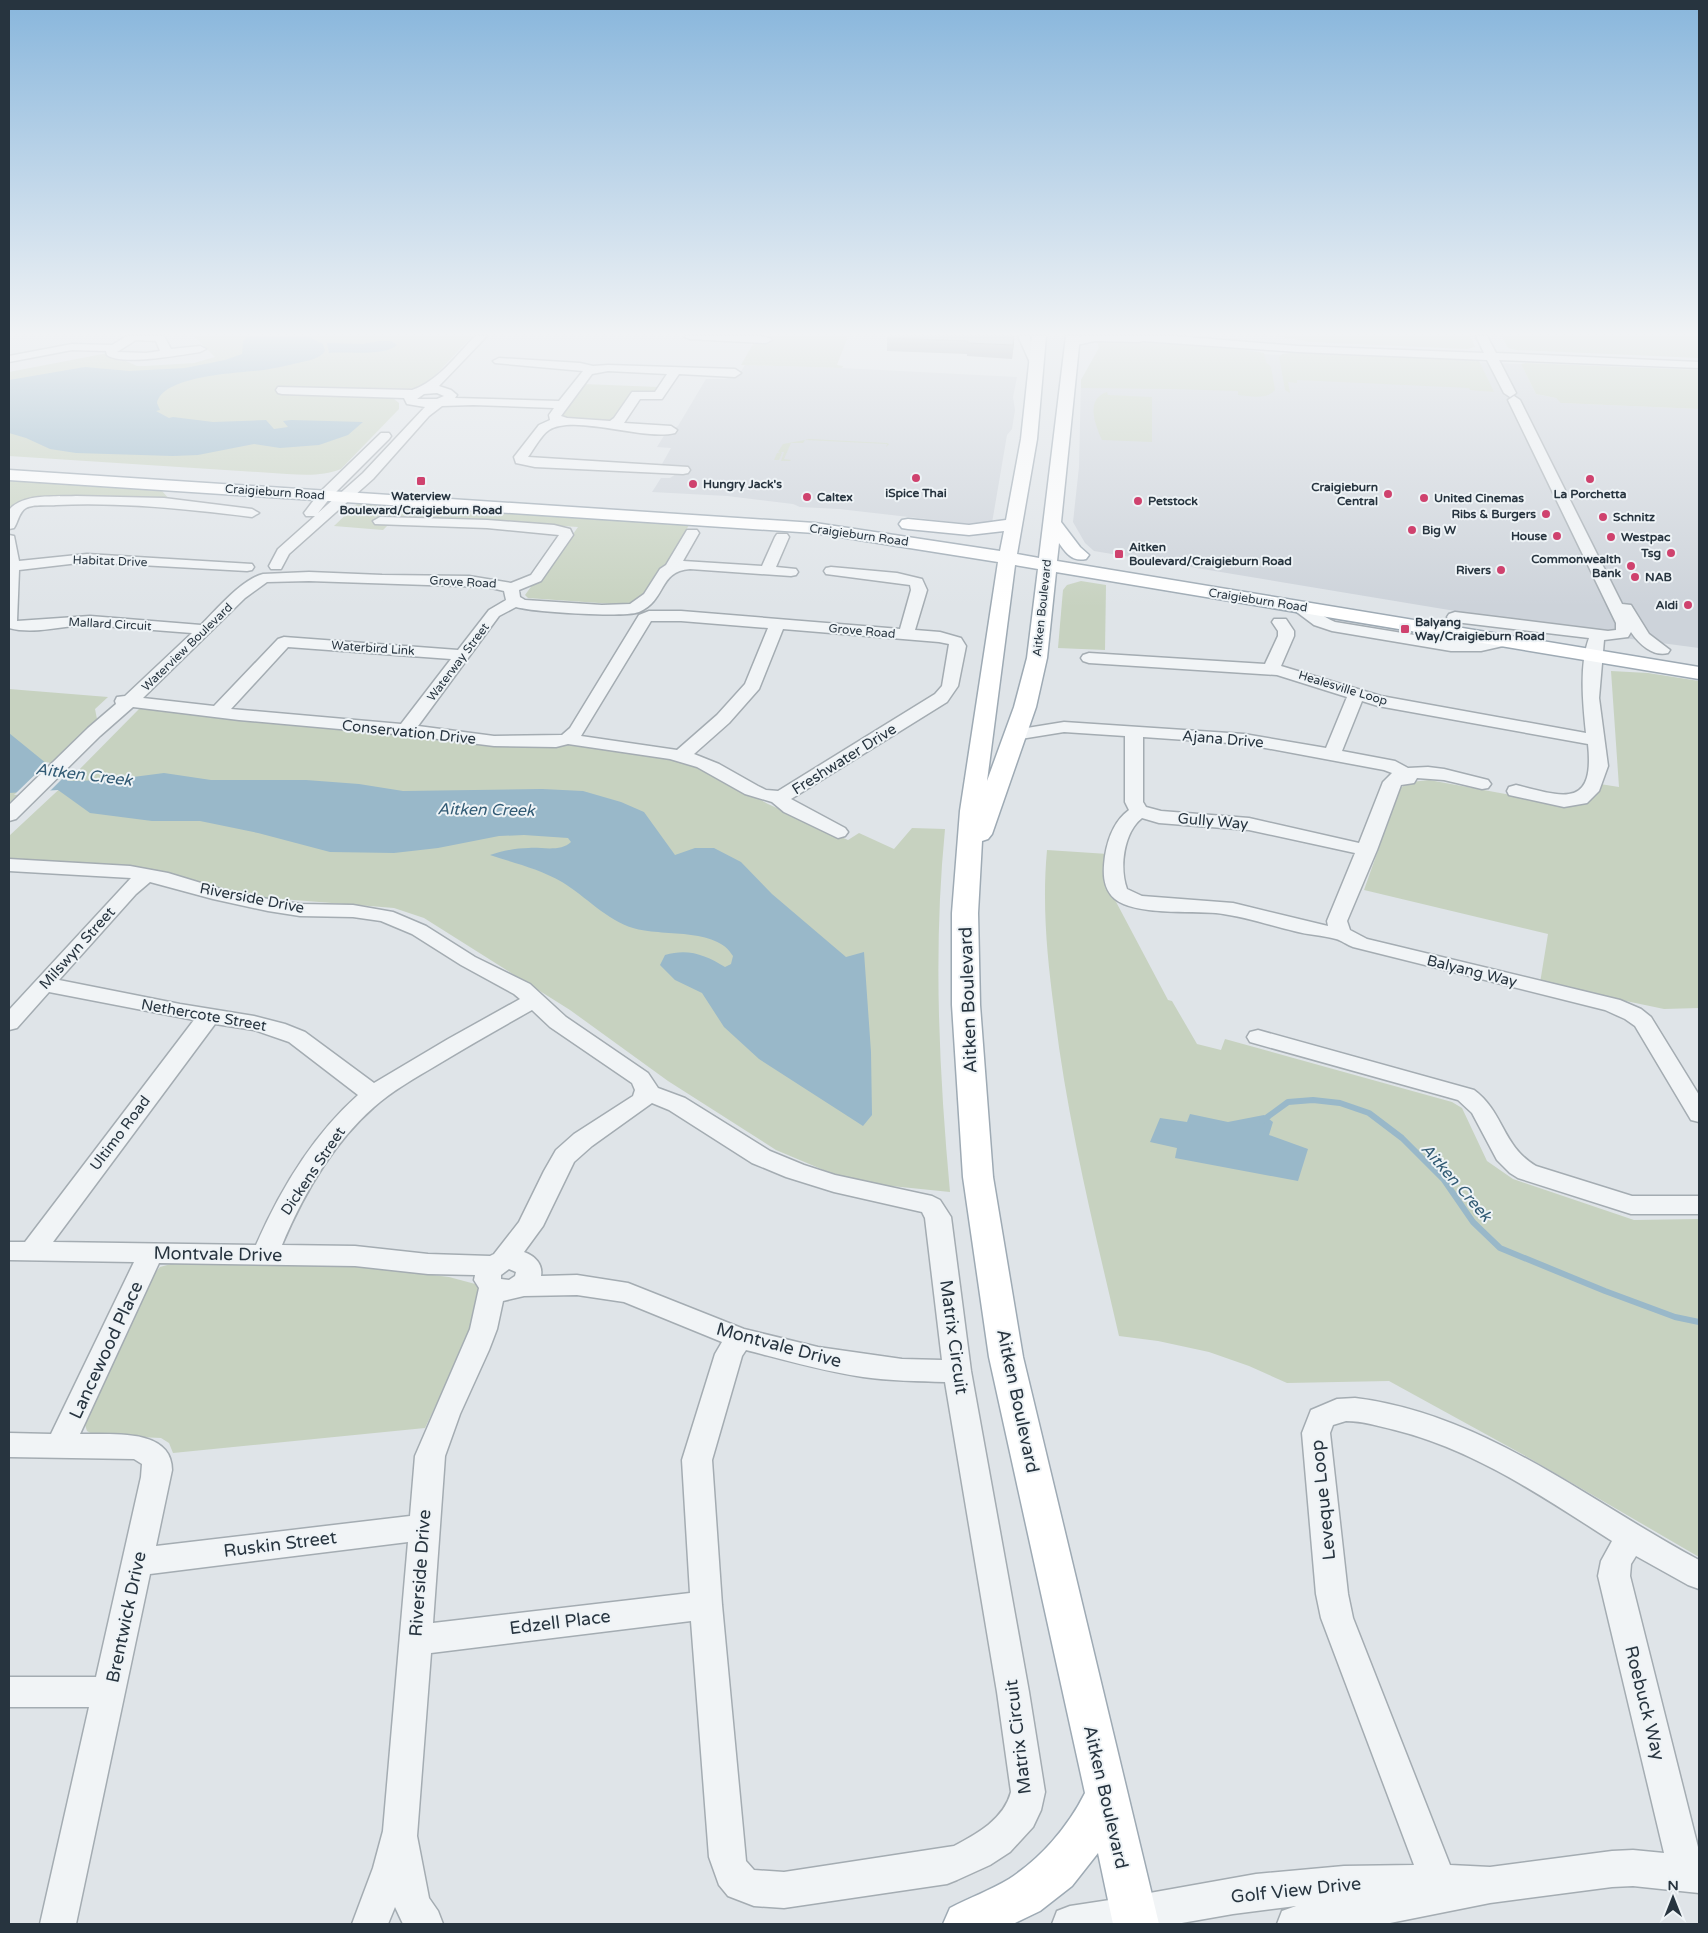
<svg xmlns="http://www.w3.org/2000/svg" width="1708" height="1933" font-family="'Varela Round',sans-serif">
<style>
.built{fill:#cdd3da}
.green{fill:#c7d2c0}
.water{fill:#99b8c9}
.pier{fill:#dfe4e8}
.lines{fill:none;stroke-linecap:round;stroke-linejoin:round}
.stream{stroke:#99b8c9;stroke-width:6}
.minor-casing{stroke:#a4acb2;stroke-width:3}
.major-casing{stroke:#9eaab4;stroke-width:3}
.minor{fill:#f1f4f6;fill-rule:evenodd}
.major{fill:#fff;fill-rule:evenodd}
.wall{fill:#9da3a9}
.shaded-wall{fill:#7f858a}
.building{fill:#b6bec5;stroke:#7f858a}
.poi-dot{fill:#cf426e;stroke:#eef3f6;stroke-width:2}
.labels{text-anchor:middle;stroke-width:4;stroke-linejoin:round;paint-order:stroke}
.far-poi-label{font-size:12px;font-weight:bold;fill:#27343f;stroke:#eef3f6;text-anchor:start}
.far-street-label{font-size:12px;fill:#27343f;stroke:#eef3f6}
.street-label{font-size:15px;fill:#27343f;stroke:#eef3f6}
.water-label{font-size:16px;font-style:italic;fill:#315a74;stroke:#eef3f6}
.near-street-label{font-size:18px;fill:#27343f;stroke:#eef3f6}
</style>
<rect width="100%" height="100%" fill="#dfe4e8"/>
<!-- built -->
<g class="built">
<path d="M1099 348 1521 364 1536 394 1556 398 1562 403 1699 409V648L1593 634 1094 551 1085 543 1073 522 1079 467 1081 380Z"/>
<path d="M745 365 842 368 1017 377 1013 397 1015 410 1012 429 1007 435 992 523 970 524 839 509 800 507 793 504 727 496 652 492 661 478H670L676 474 662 464 671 448 657 447 665 434 678 426 706 379H724L738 376Z"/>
</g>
<!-- green -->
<g class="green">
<path d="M194 336H472L429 382 418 387 402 391 394 399 399 403V409L341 469C324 476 306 475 287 474L9 456V372L108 353 137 366H145L194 363 215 357Z"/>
<path d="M773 336H848L837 365 843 366 842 368 741 365 753 344 750 342 768 343Z"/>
<path d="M1275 336H1470L1475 347 1467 349 1311 342Z"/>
<path d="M1502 336H1699V358L1516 350 1508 348Z"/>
<path d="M1117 341 1229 347 1264 353 1266 362 1271 367 1275 390C1266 400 1250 396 1238 395V391L1171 389 1081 388V380L1099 348 1097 342Z"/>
<path d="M1298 352 1471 359 1479 361 1494 392 1470 390 1469 388 1297 380V383L1288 382 1290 393 1285 390 1279 357 1282 354Z"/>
<path d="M1526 363 1699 370V409L1561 403 1556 398 1536 394 1521 364Z"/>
<path d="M583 384 659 387 654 394H631L615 420 608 422 561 420 559 417Z"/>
<path d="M1107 392 1108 395 1152 397V442L1102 440C1095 424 1085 399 1107 392Z"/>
<path d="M810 439 887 443 889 444 886 447 887 444 805 440 803 443H791L784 459 791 460 790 461H781L784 452H781L782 453 779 460H774L777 453H780L778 452 783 444Z"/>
<path d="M9 481 162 491 171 501C126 497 49 488 9 508Z"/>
<path d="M357 504 689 525 652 588 627 605 528 598 525 595 533 584 539 582 578 527 486 521 389 524 383 530 334 526Z"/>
<path d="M1081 581 1106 585 1105 650 1058 648 1063 590 1067 585Z"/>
<path d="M1611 671 1648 673 1699 681V1008L1664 1009 1540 983 1548 934 1364 890 1400 788 1411 782 1429 780 1543 801 1569 803 1600 784 1619 787Z"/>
<path d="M9 689 108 697 95 709 97 719 9 803Z"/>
<path d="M140 708 510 745H577L652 753 696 764 768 804 848 840 859 833 894 849 912 828 945 829C933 951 939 1071 950 1192L852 1182 776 1150 668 1081 570 1010 424 918 394 908 269 898 213 887 147 869 9 858V836L68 781Z"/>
<path d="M1047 850 1108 854 1114 898 1168 1000 1172 1001 1197 1044 1221 1050 1225 1039 1452 1102 1462 1108 1487 1161 1513 1179 1634 1220 1699 1219V1557L1529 1458 1389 1381 1287 1383 1249 1366 1209 1352 1158 1341 1119 1336C1094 1228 1067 1120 1054 1009 1047 956 1042 904 1047 850Z"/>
<path d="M178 1262 350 1265 449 1277 479 1285 481 1310 425 1428 173 1453 169 1443 161 1438 94 1435 87 1431 84 1422 147 1282 160 1267Z"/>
</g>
<!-- water -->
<g class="water">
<path d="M248 336H307L323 344 325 351C320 358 311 360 302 362 289 365 276 368 264 370 241 373 163 375 157 403L160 410 156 411 169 418 173 417 213 422 266 420 274 429 288 427 283 421 291 420 363 422 348 435 319 445 280 448 254 444 198 455 173 456 76 453 50 449 26 438 9 433V380L85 367 129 371 185 368 225 360 242 354 243 341Z"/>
<path d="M378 341H391L397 345C383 357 347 351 329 353L327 343 363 344Z"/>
<path d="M9 733 68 781 110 780 164 773 211 780H306L359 784 403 791 542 789 583 791 621 802 644 812 675 855 695 848H714L741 862 772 894 846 957 864 952 871 1052 872 1115 863 1126 759 1059 724 1027 702 993 675 980 660 965 665 955C688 948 706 955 725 967L731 964 733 956C717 927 661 937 633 928 608 921 585 896 562 882 540 869 514 863 490 855 502 851 516 848 529 848 542 847 561 852 571 842L568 838 524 835 499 836 438 848 394 853 330 852 258 833 200 821H152L90 813 58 790 9 793Z"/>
<path d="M1190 1114 1228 1122 1264 1115 1273 1122 1269 1135 1308 1149 1298 1181 1175 1158 1177 1148 1150 1142 1160 1118 1187 1122Z"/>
</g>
<!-- pier -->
<path class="pier" d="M48 762 65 776 48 793 14 795Z"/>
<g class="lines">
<!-- stream -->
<path class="stream" d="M1262 1121 1288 1102 1313 1100 1340 1103 1369 1113 1402 1138 1444 1180 1473 1222 1500 1248 1605 1291 1675 1317 1699 1322"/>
<defs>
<g id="minor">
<path d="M127 336H164L171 349 200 346 206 349 200 352C181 355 121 366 107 355L106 351 72 350 9 362V356L72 344 112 345ZM136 340 156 341 160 351 146 353 117 352Z"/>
<path d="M475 336H487L439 386 451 390 457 395 455 398 559 401 583 371 495 363 493 361 499 358 580 363 593 366 608 365 735 369 741 373 735 377 679 374 662 399H640L624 423 671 426 677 430 675 433C643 441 575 414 549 430 541 435 534 449 528 457L688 467 690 470 688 473 683 474 535 467 516 463 514 457 539 425 550 420 549 415 554 408 473 405 442 406 429 416 373 479 289 554 281 569H271L269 566 278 549 315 516H306L304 513 320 492 381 433H389L391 436 389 439 330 498 318 513 363 473 425 407 407 404 404 398 282 394 278 393 276 390 278 387 412 390C438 381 456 356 475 336ZM608 371 667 374 655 392H632L614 418 610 421 567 418 561 416 592 374ZM437 393 444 396 437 399H417L424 394Z"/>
<path d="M684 336H760L770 338 772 340 766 343 689 339Z"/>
<path d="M1018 336H1029L1041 363 1039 365H1031Z"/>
<path d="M1081 336H1175L1298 346 1484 353 1476 336H1487L1496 353 1699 362V368L1499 360 1516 393 1510 397 1504 393 1487 360 1298 352 1143 341 1139 342 1095 341 1072 346 1066 343Z"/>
<path d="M1514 396 1520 400 1622 604 1631 605 1649 634 1670 650 1668 653C1653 657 1639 644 1631 632L1628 637 1604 640 1599 698 1608 766 1599 791 1587 803 1564 807 1509 795 1507 791 1509 787 1516 785C1563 797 1595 809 1588 744L1378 706 1362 701 1342 751 1395 761 1408 768 1428 767 1444 769 1488 780 1491 784 1488 788 1482 789 1444 780 1417 778 1414 783 1401 785 1377 850 1347 921 1350 930 1367 939 1620 1000 1641 1009 1651 1017 1699 1095V1122L1691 1120 1635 1026 1625 1019 1605 1010 1353 947C1347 945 1341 940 1336 939 1322 935 1308 935 1294 931 1268 925 1243 916 1216 913 1192 911 1133 915 1115 899 1102 888 1103 871 1105 856 1108 838 1114 821 1129 810L1125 802V736L1064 732 1015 740 1009 739 1006 735 1009 731 1015 730 1064 722 1244 734 1326 748 1347 697 1277 675 1089 663 1083 661 1081 658 1083 655 1089 653 1265 664 1278 636V631L1272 622 1274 619H1286L1294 631V636L1281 666 1381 696 1586 733C1583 705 1579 665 1589 638L1455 622 1449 620 1447 617 1449 614 1455 612 1608 631 1616 630V623L1508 400ZM1143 737 1244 744 1384 770 1392 773 1383 782 1359 843 1249 818 1161 811 1146 807 1143 802ZM1142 818 1159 823 1249 830 1355 853 1327 921 1328 926 1233 903 1142 896 1127 889C1119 867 1124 832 1142 818Z"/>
<path d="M76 496 164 498 252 509 259 513 252 517C187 509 122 502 56 505 47 506 33 504 26 508 19 512 18 522 14 528L9 529V510C23 493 55 497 76 496Z"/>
<path d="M380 517 487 520 554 525 570 529 573 535 541 581 519 590 520 597 525 600 602 605 630 604 644 594 660 569 666 565 687 530H697L699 533 683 561 762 566 775 537 777 534H787L789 537 776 567 796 569 798 572 796 575 791 576 690 569C658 571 667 600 639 612 623 618 534 612 516 607L499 616 418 726 494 736 562 735 570 728 639 615 649 611H681L900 629 911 590 910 585 826 574 824 571 826 568 831 567 897 573 922 579 927 590 915 630 940 632 961 638 966 646 958 686 947 702 791 799 845 828 848 832 845 836 838 838 784 812 772 802 745 794 697 767 670 759 568 744 556 747 494 746 406 735 239 720 133 707 100 736 16 819 9 821V805L88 728 116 704 115 701 117 697 125 696 192 633 90 625C63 625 35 635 9 628V535L14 536 19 561 87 554 252 564 254 567 252 570 247 571 87 562 19 570 17 621 90 616 201 625C216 610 242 579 263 574L309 572 382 575 469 576 511 583 531 575 559 535 487 528 375 524 373 521ZM309 581 487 587 504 591 506 600 489 610 458 650 284 637 278 639 214 706 143 698 245 598 267 582ZM651 621H681L768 628 745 684 717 715 677 750 581 736ZM783 629 939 642 949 644 942 686 935 694 778 791 766 790 758 786 719 764 694 754 729 723 759 689ZM288 647 451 659 401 724 231 709Z"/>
<path d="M1299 602C1312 606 1322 617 1335 622L1451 641H1481L1506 636 1512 638 1514 641 1512 644 1481 651H1451L1332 631 1314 625 1294 610 1291 607 1294 604Z"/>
<path d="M9 859 130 866 168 873 224 890 268 899 300 904 353 905 393 912 426 926 475 957 530 984 566 1017 648 1073 658 1088 685 1098 770 1151 804 1165 835 1175 932 1196 940 1200 951 1217 971 1371 1029 1692 1045 1792 1041 1810 1033 1827 1010 1852 990 1865 957 1880 947 1884 784 1908 754 1906 728 1896 719 1885 709 1857 691 1621 431 1653 417 1836 429 1898 438 1911 443 1924H403L395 1907 388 1924H352L373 1868 383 1831 408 1542 150 1574 76 1924H40L89 1707H9V1677H96L141 1477 142 1464 134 1459 9 1457V1433L51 1434 134 1262 9 1260V1242H25L194 1020 49 992 17 1028 9 1030V1010L131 878 9 871ZM150 882 213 899 268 911 300 916 353 917 381 921 412 934 461 965 514 994 520 999 448 1039 374 1083 305 1032 285 1024 254 1016 180 1004 59 980 136 894ZM532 1010 550 1027 632 1083 635 1090 633 1096 574 1134 556 1150 544 1171 519 1222 494 1254 490 1256 428 1254 355 1246 282 1245C303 1195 332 1144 374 1107 392 1091 415 1078 437 1065 468 1046 500 1028 532 1010ZM215 1024 254 1030 289 1042 358 1095C313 1135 280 1190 256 1245L53 1242ZM652 1103 669 1110 752 1163 786 1177 834 1192 922 1212 925 1218 942 1360 902 1359 818 1347 744 1329 628 1283 577 1275 541 1276C543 1264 535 1256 524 1252L543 1226 574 1162 592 1146ZM159 1263 355 1266 428 1274 475 1275 474 1280 479 1288 470 1329 415 1456 410 1516 156 1546 172 1470C172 1427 109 1435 80 1434ZM509 1269 516 1272 515 1276 509 1280 501 1279V1275ZM577 1295 624 1302 722 1342 715 1354 682 1460 690 1593 433 1623 445 1456 460 1414 489 1350 497 1329 503 1301 524 1296ZM746 1350C785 1360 823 1371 863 1377 890 1381 918 1381 945 1382L997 1692 1011 1792C1004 1819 977 1834 954 1846L784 1872 754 1870 746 1861 722 1605 712 1460 742 1356Z"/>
<path d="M1258 1030 1474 1090C1504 1112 1502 1146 1536 1166L1632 1196H1699V1214H1631L1518 1178 1510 1173 1497 1160 1472 1113 1458 1100 1250 1042 1247 1037 1250 1032Z"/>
<path d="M1355 1398C1485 1414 1588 1501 1699 1560V1589L1688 1585 1636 1556 1631 1564 1630 1576 1699 1851V1893L1633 1886 1612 1887 1490 1903 1385 1924H1277L1282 1911 1296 1906 1233 1914 1176 1924H1052L1057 1911 1070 1906 1116 1899 1256 1874 1344 1866 1414 1865 1321 1618 1316 1594 1302 1433 1311 1410 1337 1399ZM1346 1421C1363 1421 1378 1426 1395 1430 1475 1450 1543 1497 1612 1541L1601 1561 1598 1576 1664 1853 1633 1850 1612 1851 1490 1867 1450 1865 1353 1618 1348 1594 1330 1433 1333 1425Z"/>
</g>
<path id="major" d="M1032 336H1046L1037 439 1017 554 1039 558 1066 336H1080L1061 522 1080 547 1089 555 1086 559C1072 562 1066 553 1059 543L1057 561 1699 667V679L1056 572 1047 658 1036 707 992 834 988 839 982 841 978 913 980 1005 993 1177 1023 1357 1159 1924H1113L1098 1853 1072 1886 1040 1911 1013 1924H943L950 1908C969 1898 991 1890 1009 1879 1041 1858 1068 1827 1085 1793L989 1357 963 1177 952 1005V913L960 811 998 562 815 533 9 480V470L815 523 1000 551 1004 531 969 535 908 529 902 528 899 524 902 520 908 519 969 525 1006 520 1021 439ZM1015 565 1038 569 1027 658 1014 707 987 781Z"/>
</defs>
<!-- minor casing -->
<use href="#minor" class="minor-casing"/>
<!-- major casing -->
<use href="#major" class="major-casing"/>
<!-- minor -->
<use href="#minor" class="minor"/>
<!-- major -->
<use href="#major" class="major"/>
</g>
<!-- wall -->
<path class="wall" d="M1014 336 1012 359 967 356V354L887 351V338Z"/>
<!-- shaded-wall -->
<path class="shaded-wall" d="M1014 336V344L1012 359 1013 345Z"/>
<!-- building -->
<path class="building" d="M888 336H1014L1013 345 968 343V341L887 338Z"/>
<!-- sky -->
<linearGradient id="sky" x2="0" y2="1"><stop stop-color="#88b6dc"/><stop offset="0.55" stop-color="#f1f3f5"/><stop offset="1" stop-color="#f1f3f5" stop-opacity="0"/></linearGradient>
<rect width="1708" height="607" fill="url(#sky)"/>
<!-- markers -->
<g class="poi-dot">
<circle cx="916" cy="478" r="5"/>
<circle cx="1590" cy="479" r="5"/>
<rect x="416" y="476" width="10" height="10" rx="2.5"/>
<circle cx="693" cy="484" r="5"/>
<circle cx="1388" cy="494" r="5"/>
<circle cx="807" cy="497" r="5"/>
<circle cx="1424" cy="498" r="5"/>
<circle cx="1138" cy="501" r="5"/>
<circle cx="1546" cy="514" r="5"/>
<circle cx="1603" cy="517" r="5"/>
<circle cx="1412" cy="530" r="5"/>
<circle cx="1557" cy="536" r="5"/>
<circle cx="1611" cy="537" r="5"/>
<circle cx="1671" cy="553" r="5"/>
<rect x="1114" y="549" width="10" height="10" rx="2.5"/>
<circle cx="1631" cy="566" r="5"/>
<circle cx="1501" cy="570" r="5"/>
<circle cx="1635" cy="577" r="5"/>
<circle cx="1688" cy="605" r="5"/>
<rect x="1400" y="624" width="10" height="10" rx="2.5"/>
</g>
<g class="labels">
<!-- far-poi labels -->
<g class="far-poi-label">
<text x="703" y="488">Hungry Jack's</text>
<text x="1378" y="491" text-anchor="end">Craigieburn<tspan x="1378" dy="14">Central</tspan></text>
<text x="916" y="497" text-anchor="middle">iSpice Thai</text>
<text x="1590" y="498" text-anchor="middle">La Porchetta</text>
<text x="421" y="500" text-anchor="middle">Waterview<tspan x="421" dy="14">Boulevard/Craigieburn Road</tspan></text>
<text x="817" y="501">Caltex</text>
<text x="1434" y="502">United Cinemas</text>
<text x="1148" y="505">Petstock</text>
<text x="1536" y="518" text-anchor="end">Ribs &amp; Burgers</text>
<text x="1613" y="521">Schnitz</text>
<text x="1422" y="534">Big W</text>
<text x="1547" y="540" text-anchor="end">House</text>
<text x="1621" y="541">Westpac</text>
<text x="1129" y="551">Aitken<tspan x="1129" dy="14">Boulevard/Craigieburn Road</tspan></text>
<text x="1661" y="557" text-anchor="end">Tsg</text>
<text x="1621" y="563" text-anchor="end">Commonwealth<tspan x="1621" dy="14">Bank</tspan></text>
<text x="1491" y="574" text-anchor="end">Rivers</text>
<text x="1645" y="581">NAB</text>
<text x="1678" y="609" text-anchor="end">Aldi</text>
<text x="1415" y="626">Balyang<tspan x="1415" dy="14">Way/Craigieburn Road</tspan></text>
</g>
<!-- far-street labels -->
<g class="far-street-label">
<text transform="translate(275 492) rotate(4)" y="4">Craigieburn Road</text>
<text transform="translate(859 535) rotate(8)" y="4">Craigieburn Road</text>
<text transform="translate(110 561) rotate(2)" y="4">Habitat Drive</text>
<text transform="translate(463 582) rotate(3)" y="4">Grove Road</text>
<text transform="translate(1258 600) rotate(9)" y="4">Craigieburn Road</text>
<text transform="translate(1042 608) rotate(-84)" y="4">Aitken Boulevard</text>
<text transform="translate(110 624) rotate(3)" y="4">Mallard Circuit</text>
<text transform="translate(862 631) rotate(5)" y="4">Grove Road</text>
<text transform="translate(187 647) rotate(-44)" y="4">Waterview Boulevard</text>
<text transform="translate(373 648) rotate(4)" y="4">Waterbird Link</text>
<text transform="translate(458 662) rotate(-53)" y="4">Waterway Street</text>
<text transform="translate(1343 688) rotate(17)" y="4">Healesville Loop</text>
</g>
<!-- street labels -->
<g class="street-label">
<text transform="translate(409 732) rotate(6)" y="5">Conservation Drive</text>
<text transform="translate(1223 739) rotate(5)" y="5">Ajana Drive</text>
<text transform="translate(844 759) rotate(-32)" y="5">Freshwater Drive</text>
<text transform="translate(1213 821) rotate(5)" y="5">Gully Way</text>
<text transform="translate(252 898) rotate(11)" y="5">Riverside Drive</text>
<text transform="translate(77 948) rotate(-48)" y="5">Milswyn Street</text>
<text transform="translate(1472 971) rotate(14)" y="5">Balyang Way</text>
<text transform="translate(204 1015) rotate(10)" y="5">Nethercote Street</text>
<text transform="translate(120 1133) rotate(-53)" y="5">Ultimo Road</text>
<text transform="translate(313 1171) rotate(-56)" y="5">Dickens Street</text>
</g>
<!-- water labels -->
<g class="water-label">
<text transform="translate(84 774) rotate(7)" y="6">Aitken Creek</text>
<text transform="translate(486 809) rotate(1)" y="6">Aitken Creek</text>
<text transform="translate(1457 1182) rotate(49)" y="6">Aitken Creek</text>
</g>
<!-- near-street labels -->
<g class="near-street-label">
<text transform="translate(968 1000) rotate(-92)" y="6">Aitken Boulevard</text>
<text transform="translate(218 1254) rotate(1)" y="6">Montvale Drive</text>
<text transform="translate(954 1337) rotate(82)" y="6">Matrix Circuit</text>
<text transform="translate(779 1345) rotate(15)" y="6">Montvale Drive</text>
<text transform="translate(106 1350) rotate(-65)" y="6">Lancewood Place</text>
<text transform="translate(1018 1401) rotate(78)" y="6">Aitken Boulevard</text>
<text transform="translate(1323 1500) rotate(-96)" y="6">Leveque Loop</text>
<text transform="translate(280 1544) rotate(-7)" y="6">Ruskin Street</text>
<text transform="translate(420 1573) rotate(-86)" y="6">Riverside Drive</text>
<text transform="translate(126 1617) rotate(-78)" y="6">Brentwick Drive</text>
<text transform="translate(560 1622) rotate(-7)" y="6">Edzell Place</text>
<text transform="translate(1645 1703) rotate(76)" y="6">Roebuck Way</text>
<text transform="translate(1018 1737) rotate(-97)" y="6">Matrix Circuit</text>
<text transform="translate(1106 1797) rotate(77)" y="6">Aitken Boulevard</text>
<text transform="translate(1296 1890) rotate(-6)" y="6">Golf View Drive</text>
</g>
</g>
<!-- border -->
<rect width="1708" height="1933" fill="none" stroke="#27343f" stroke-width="20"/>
<!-- north arrow -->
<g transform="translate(1673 1898)" stroke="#eef3f6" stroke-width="4" paint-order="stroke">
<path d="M0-4L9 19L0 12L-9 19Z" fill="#27343f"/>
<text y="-8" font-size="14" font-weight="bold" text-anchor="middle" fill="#27343f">N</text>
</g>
</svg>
